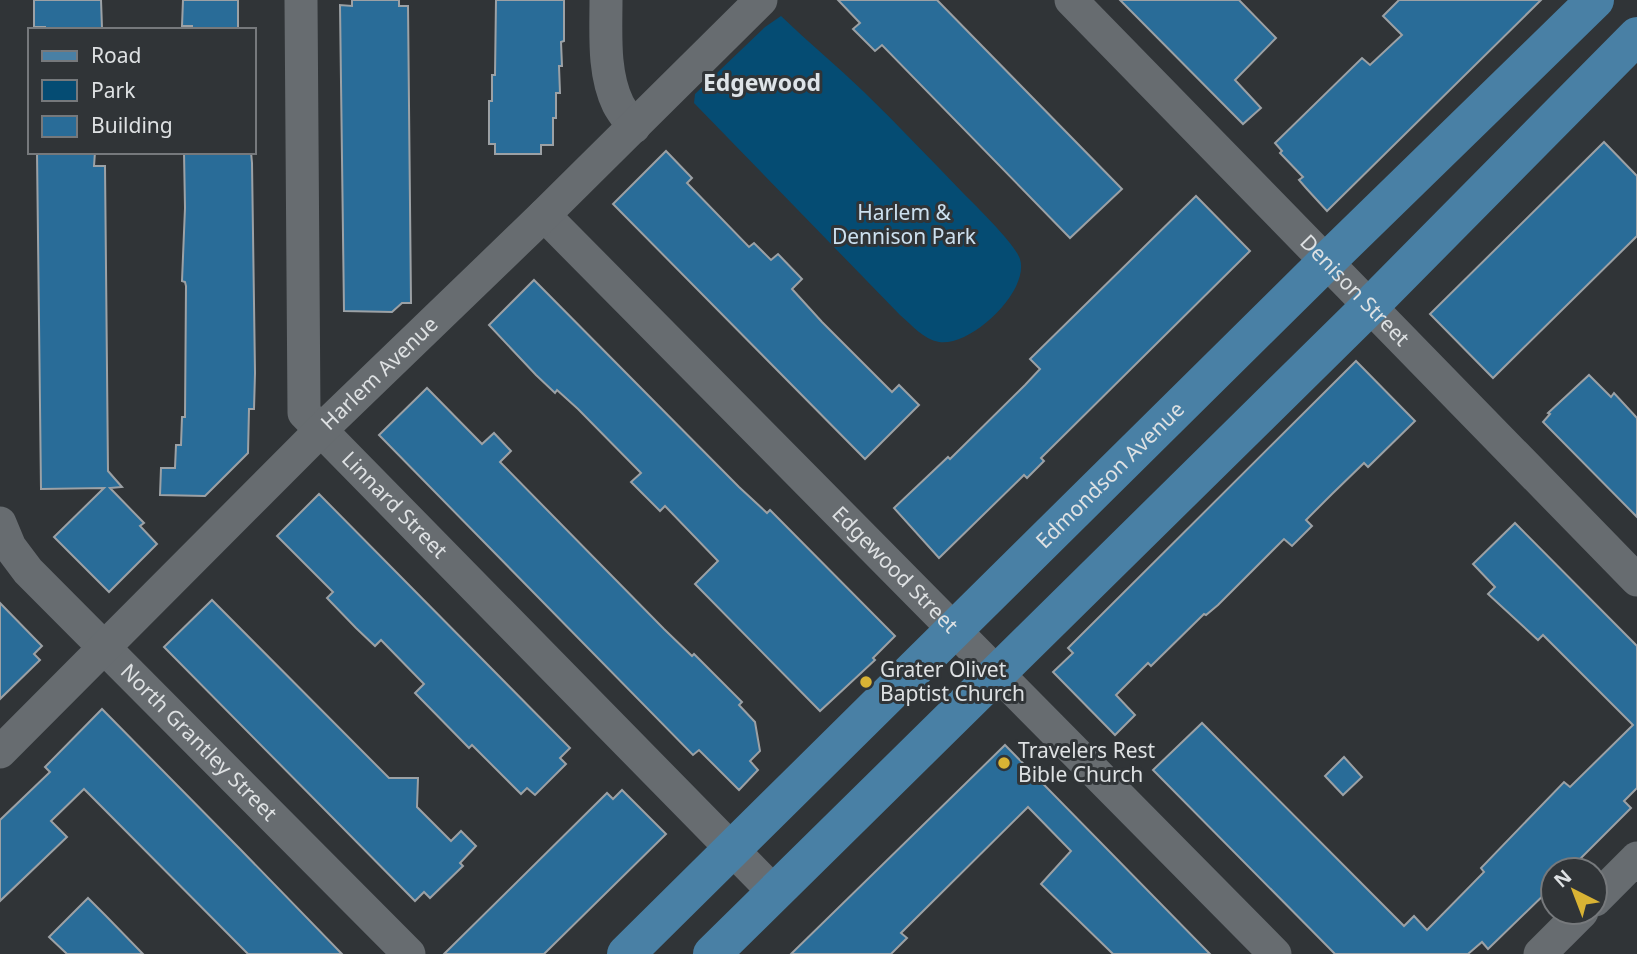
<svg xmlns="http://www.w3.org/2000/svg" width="1637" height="954" font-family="'Noto Sans',sans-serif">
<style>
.green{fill:#054c73}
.building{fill:#296c98;stroke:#9ca1a5;stroke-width:2}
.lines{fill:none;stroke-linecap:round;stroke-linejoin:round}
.street{stroke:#676c70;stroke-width:33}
.primary{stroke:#4980a5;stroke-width:38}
.poi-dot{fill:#d9b334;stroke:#303437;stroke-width:2.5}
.labels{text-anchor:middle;stroke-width:6;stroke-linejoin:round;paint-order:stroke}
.park-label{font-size:21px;fill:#cce0ef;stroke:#303437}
.street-label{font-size:21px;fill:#dee1e3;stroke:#303437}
.poi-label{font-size:21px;fill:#dee1e3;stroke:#303437;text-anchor:start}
.neighbourhood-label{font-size:23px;font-weight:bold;fill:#dee4e8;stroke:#303437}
</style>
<rect width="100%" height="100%" fill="#303437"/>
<!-- green -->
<path class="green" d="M781 16C808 42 837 66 864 92 898 125 931 160 964 194 977 207 1015 244 1020 259 1030 291 971 347 939 342 923 339 912 325 900 315L694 103 695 94 765 27Z"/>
<!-- building -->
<g class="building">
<path d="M34 0H101L102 28H92V30H45V27H34Z"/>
<path d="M183 0H238V30H192V26H182Z"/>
<path d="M352 0H399V6H408L411 303H402L392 312 344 311 340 5 352 6Z"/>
<path d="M496 0H564V41L561 42 562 66H559L560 93H556V118H553V145H541V154H495V144H489V101H492V75H495Z"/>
<path d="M838 0H937L1122 189 1070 238 882 45 875 51 853 29 860 23Z"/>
<path d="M1120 0H1239L1276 38 1235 80 1261 108 1243 124Z"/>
<path d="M1399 0H1541L1327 211 1306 188 1299 180 1303 177 1280 153 1282 151 1275 143 1362 58 1370 65 1402 35 1383 16Z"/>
<path d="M1604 142 1637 176V236L1493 378 1430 314Z"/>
<path d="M666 151 692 178 687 183 749 247 754 243 771 260 778 254 802 279 792 289 822 322 892 392 899 385 919 405 865 459 613 204Z"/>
<path d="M37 152H95L94 166H105L108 471 122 487 110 488 144 523 140 526 157 544 109 592 54 537 104 488 41 489Z"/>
<path d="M184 152H251L252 163 255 373 254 409H249L248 453 205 496 160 495 161 468H175L176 445H181L182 417H185L186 286 185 282 182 281 185 208Z"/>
<path d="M1196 196 1250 251 1041 458 1044 461 1027 478 1024 475 939 558 894 508 948 457 950 459 1025 385 1040 369 1030 359Z"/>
<path d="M534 280 739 487 767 513 770 510 895 636 873 658 875 660 820 711 695 584 718 561 665 506 660 511 631 482 641 473 578 409 557 390 555 393 536 375 489 325Z"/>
<path d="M1356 361 1415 421 1368 467 1364 463 1332 494 1306 520 1312 526 1292 546 1284 539 1218 605 1206 615 1204 614 1151 666 1148 663 1116 695 1135 715 1115 735 1053 672 1073 653 1068 648Z"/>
<path d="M1589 375 1611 397 1614 393 1637 418V517L1543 422 1550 414 1548 413Z"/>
<path d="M427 388 482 444 494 433 511 451 500 462 664 629 692 656 694 654 742 702 739 705 755 722 760 751 750 761 758 770 739 790 699 750 693 755 379 435Z"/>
<path d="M319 494 570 748 560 758 566 764 535 795 527 788 521 794 472 745 469 748 415 693 424 684 381 640 375 646 356 628 327 598 333 592 277 536Z"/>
<path d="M1515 523 1637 646V788L1624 801 1631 808 1569 870H1553V886L1488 949 1482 942 1468 954H1335L1153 770 1202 723 1404 926 1414 916 1427 930 1484 872 1481 868 1564 782 1570 787 1633 725 1543 635 1538 640 1488 594 1495 587 1473 564Z"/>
<path d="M212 600 389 778H418L417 807 451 841 461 831 476 846 460 863 463 866 430 898 424 892 415 901 164 647Z"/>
<path d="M0 603 42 646 34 654 40 660 0 699Z"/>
<path d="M102 709 240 849 342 954H248L84 789 51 821 67 837 0 901V820L50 772 45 767Z"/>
<path d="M1005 745 1210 954H1113L1041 884 1071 851 1028 807 901 933 907 938 891 954H791Z"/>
<path d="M1344 757 1362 777 1343 795 1325 776Z"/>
<path d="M622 790 666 834 544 954H444L607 793 613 799Z"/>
<path d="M88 898 106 916 143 954H67L49 937Z"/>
</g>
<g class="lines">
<!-- street -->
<g class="street">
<path id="s1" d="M301 0 304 413 774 892"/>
<path d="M606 0C606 34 603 73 618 104 622 112 629 120 634 127"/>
<path id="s2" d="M1071 0 1637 580"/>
<path id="s3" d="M544 215 1275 954"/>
<path id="s4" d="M0 523 10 547 28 571 409 954"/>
<path id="s5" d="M0 752 321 430 544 215 761 0"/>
<path d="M1595 900 1637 858"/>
<path d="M1540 954 1582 912"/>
</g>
<!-- primary -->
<g class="primary">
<path id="s6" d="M626 954 1325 263 1595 0"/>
<path d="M712 954 1369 307 1637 36"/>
</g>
</g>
<!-- markers -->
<g class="poi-dot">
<circle cx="866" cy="682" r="7"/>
<circle cx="1004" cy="763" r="7"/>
</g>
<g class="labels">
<!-- park labels -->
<g class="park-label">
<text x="904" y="220">Harlem &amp;<tspan x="904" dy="24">Dennison Park</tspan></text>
</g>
<!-- street labels -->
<g class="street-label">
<text dy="7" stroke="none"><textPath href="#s2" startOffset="406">Denison Street</textPath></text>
<text dy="7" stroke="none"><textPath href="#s5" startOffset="536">Harlem Avenue</textPath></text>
<text dy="7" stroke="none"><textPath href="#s6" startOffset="681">Edmondson Avenue</textPath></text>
<text dy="7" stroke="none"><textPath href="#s1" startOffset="542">Linnard Street</textPath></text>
<text dy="7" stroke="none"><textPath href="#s3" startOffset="499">Edgewood Street</textPath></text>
<text dy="7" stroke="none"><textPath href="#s4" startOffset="298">North Grantley Street</textPath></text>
</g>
<!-- poi labels -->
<g class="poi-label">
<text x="880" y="677">Grater Olivet<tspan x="880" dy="24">Baptist Church</tspan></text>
<text x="1018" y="758">Travelers Rest<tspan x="1018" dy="24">Bible Church</tspan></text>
</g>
<!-- neighbourhood labels -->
<g class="neighbourhood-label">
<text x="762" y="91">Edgewood</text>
</g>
</g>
<!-- legend -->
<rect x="28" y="28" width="228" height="126" fill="#303437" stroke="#76797c" stroke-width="2"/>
<rect x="42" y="51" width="35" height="10" fill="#4980a5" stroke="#76797c" stroke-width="2"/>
<text x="91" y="63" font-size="21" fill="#dee1e3">Road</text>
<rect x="42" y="80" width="35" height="21" fill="#054c73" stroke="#76797c" stroke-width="2"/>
<text x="91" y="98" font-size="21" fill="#dee1e3">Park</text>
<rect x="42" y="116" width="35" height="21" fill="#296c98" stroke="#76797c" stroke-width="2"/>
<text x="91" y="133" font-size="21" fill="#dee1e3">Building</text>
<!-- north arrow -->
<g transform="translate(1574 891) rotate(318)"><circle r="33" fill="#303437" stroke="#76797c" stroke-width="2"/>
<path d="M0-5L12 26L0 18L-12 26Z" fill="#d9b334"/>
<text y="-10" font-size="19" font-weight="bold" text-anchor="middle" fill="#dee1e3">N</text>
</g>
</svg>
